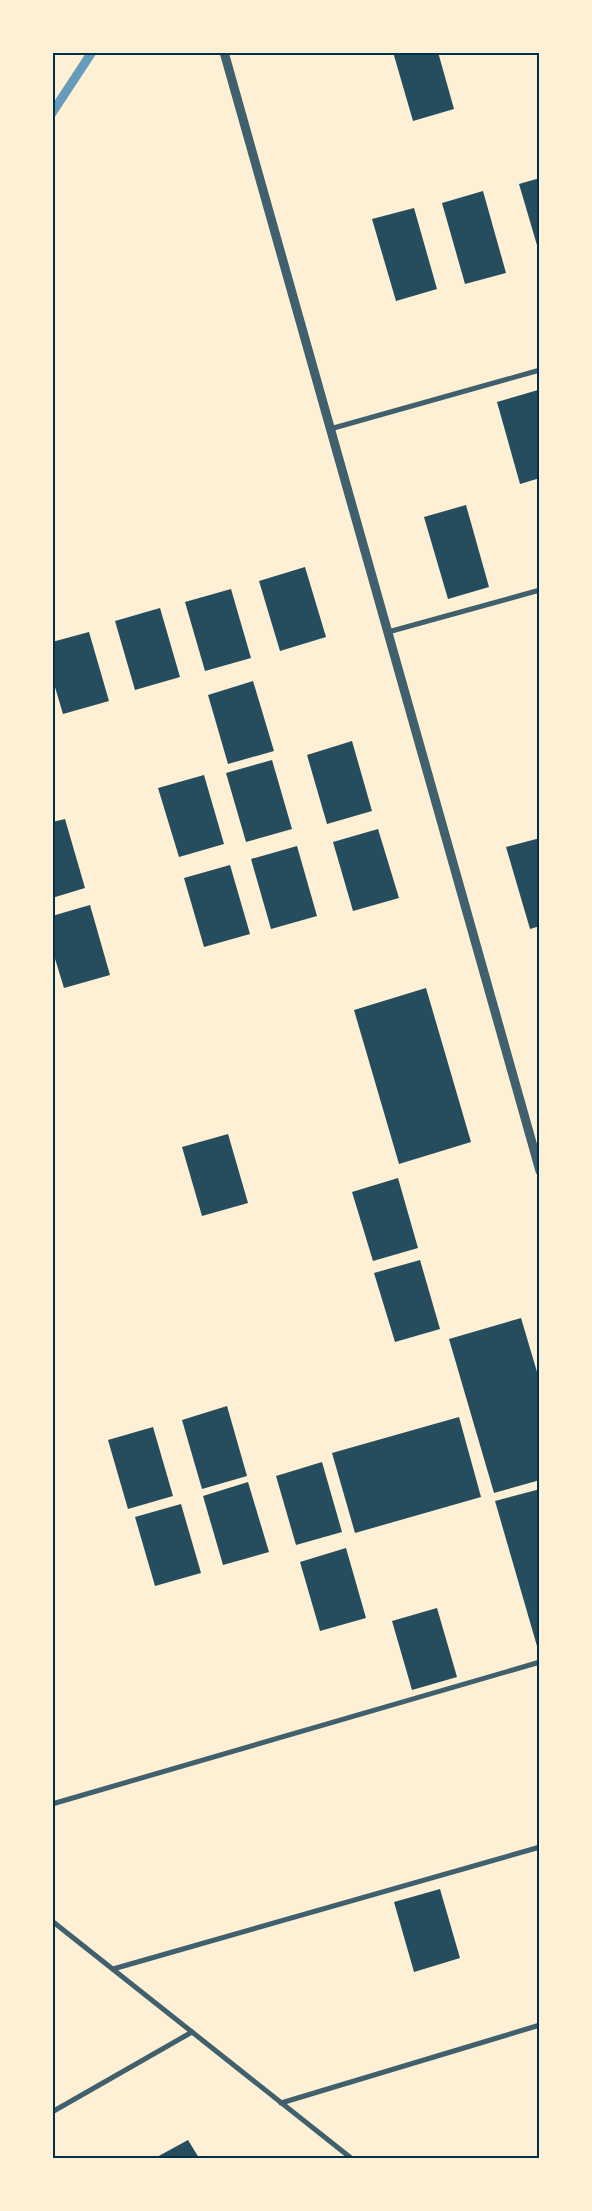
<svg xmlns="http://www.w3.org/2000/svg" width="592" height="2211" font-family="'Zilla Slab',serif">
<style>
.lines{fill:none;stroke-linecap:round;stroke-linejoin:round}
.stream{stroke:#669bbc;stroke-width:9}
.building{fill:#264d5e}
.minor{stroke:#3f606c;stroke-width:5}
.tertiary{stroke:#3f606c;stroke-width:9}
.neatline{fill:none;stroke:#003049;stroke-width:2}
</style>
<rect width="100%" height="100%" fill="#fdf0d5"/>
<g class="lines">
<!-- stream -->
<path class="stream" d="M52 113 92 52"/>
</g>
<!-- building -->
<g class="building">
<path d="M393 52H438L454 109 413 121Z"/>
<path d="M540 178V252H539L519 184Z"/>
<path d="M483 191 506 273 465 284 442 203Z"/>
<path d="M414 208 437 289 396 301 372 219Z"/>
<path d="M538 390 540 478 520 484 497 402Z"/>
<path d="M466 505 489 587 448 599 424 517Z"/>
<path d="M305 567 326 637 280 651 259 581Z"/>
<path d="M231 589 251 658 205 671 185 602Z"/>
<path d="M160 608 180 677 135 690 115 621Z"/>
<path d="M89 632 109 701 63 714 52 677V642Z"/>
<path d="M253 681 274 751 228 764 208 695Z"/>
<path d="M352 741 372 811 327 824 307 755Z"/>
<path d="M272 760 292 829 246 842 226 773Z"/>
<path d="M204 775 224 844 179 857 158 788Z"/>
<path d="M65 819 85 888 52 898V822Z"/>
<path d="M378 829 399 898 353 911 333 842Z"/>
<path d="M540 838V926L530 929 506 847Z"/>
<path d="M297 846 317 916 271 929 251 859Z"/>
<path d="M230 865 250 934 204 947 184 878Z"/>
<path d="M90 905 110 975 64 988 52 949V916Z"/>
<path d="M426 988 471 1142 399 1164 354 1010Z"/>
<path d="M228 1134 248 1203 202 1216 182 1147Z"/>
<path d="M398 1178 418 1248 373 1261 352 1192Z"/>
<path d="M420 1260 440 1329 395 1342 374 1273Z"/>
<path d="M521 1318 540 1382V1480L494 1493 449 1339Z"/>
<path d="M227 1406 247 1476 202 1489 182 1420Z"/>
<path d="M459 1417 481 1497 355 1533 332 1453Z"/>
<path d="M153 1427 173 1496 128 1509 108 1440Z"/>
<path d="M322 1462 342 1532 296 1545 276 1476Z"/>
<path d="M248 1482 269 1552 223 1565 203 1496Z"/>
<path d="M540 1489V1653H539L495 1501Z"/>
<path d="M181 1504 201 1573 155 1586 135 1517Z"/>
<path d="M346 1548 366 1618 320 1631 300 1562Z"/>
<path d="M437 1608 457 1677 412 1690 392 1621Z"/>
<path d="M440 1889 460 1958 414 1972 394 1902Z"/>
<path d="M188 2140 199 2158H155Z"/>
</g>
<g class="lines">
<!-- minor -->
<g class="minor">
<path d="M330 429 540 370"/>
<path d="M388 632 540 590"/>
<path d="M52 1804 540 1662"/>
<path d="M52 1921 351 2158"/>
<path d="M113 1969 540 1847"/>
<path d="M281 2103 540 2025"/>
<path d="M52 2112 192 2032"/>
</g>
<!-- tertiary -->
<path class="tertiary" d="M224 52 540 1171"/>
</g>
<!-- border -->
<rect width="592" height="2211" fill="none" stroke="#fdf0d5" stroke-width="108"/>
<rect x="54" y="54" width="484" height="2103" class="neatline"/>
</svg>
